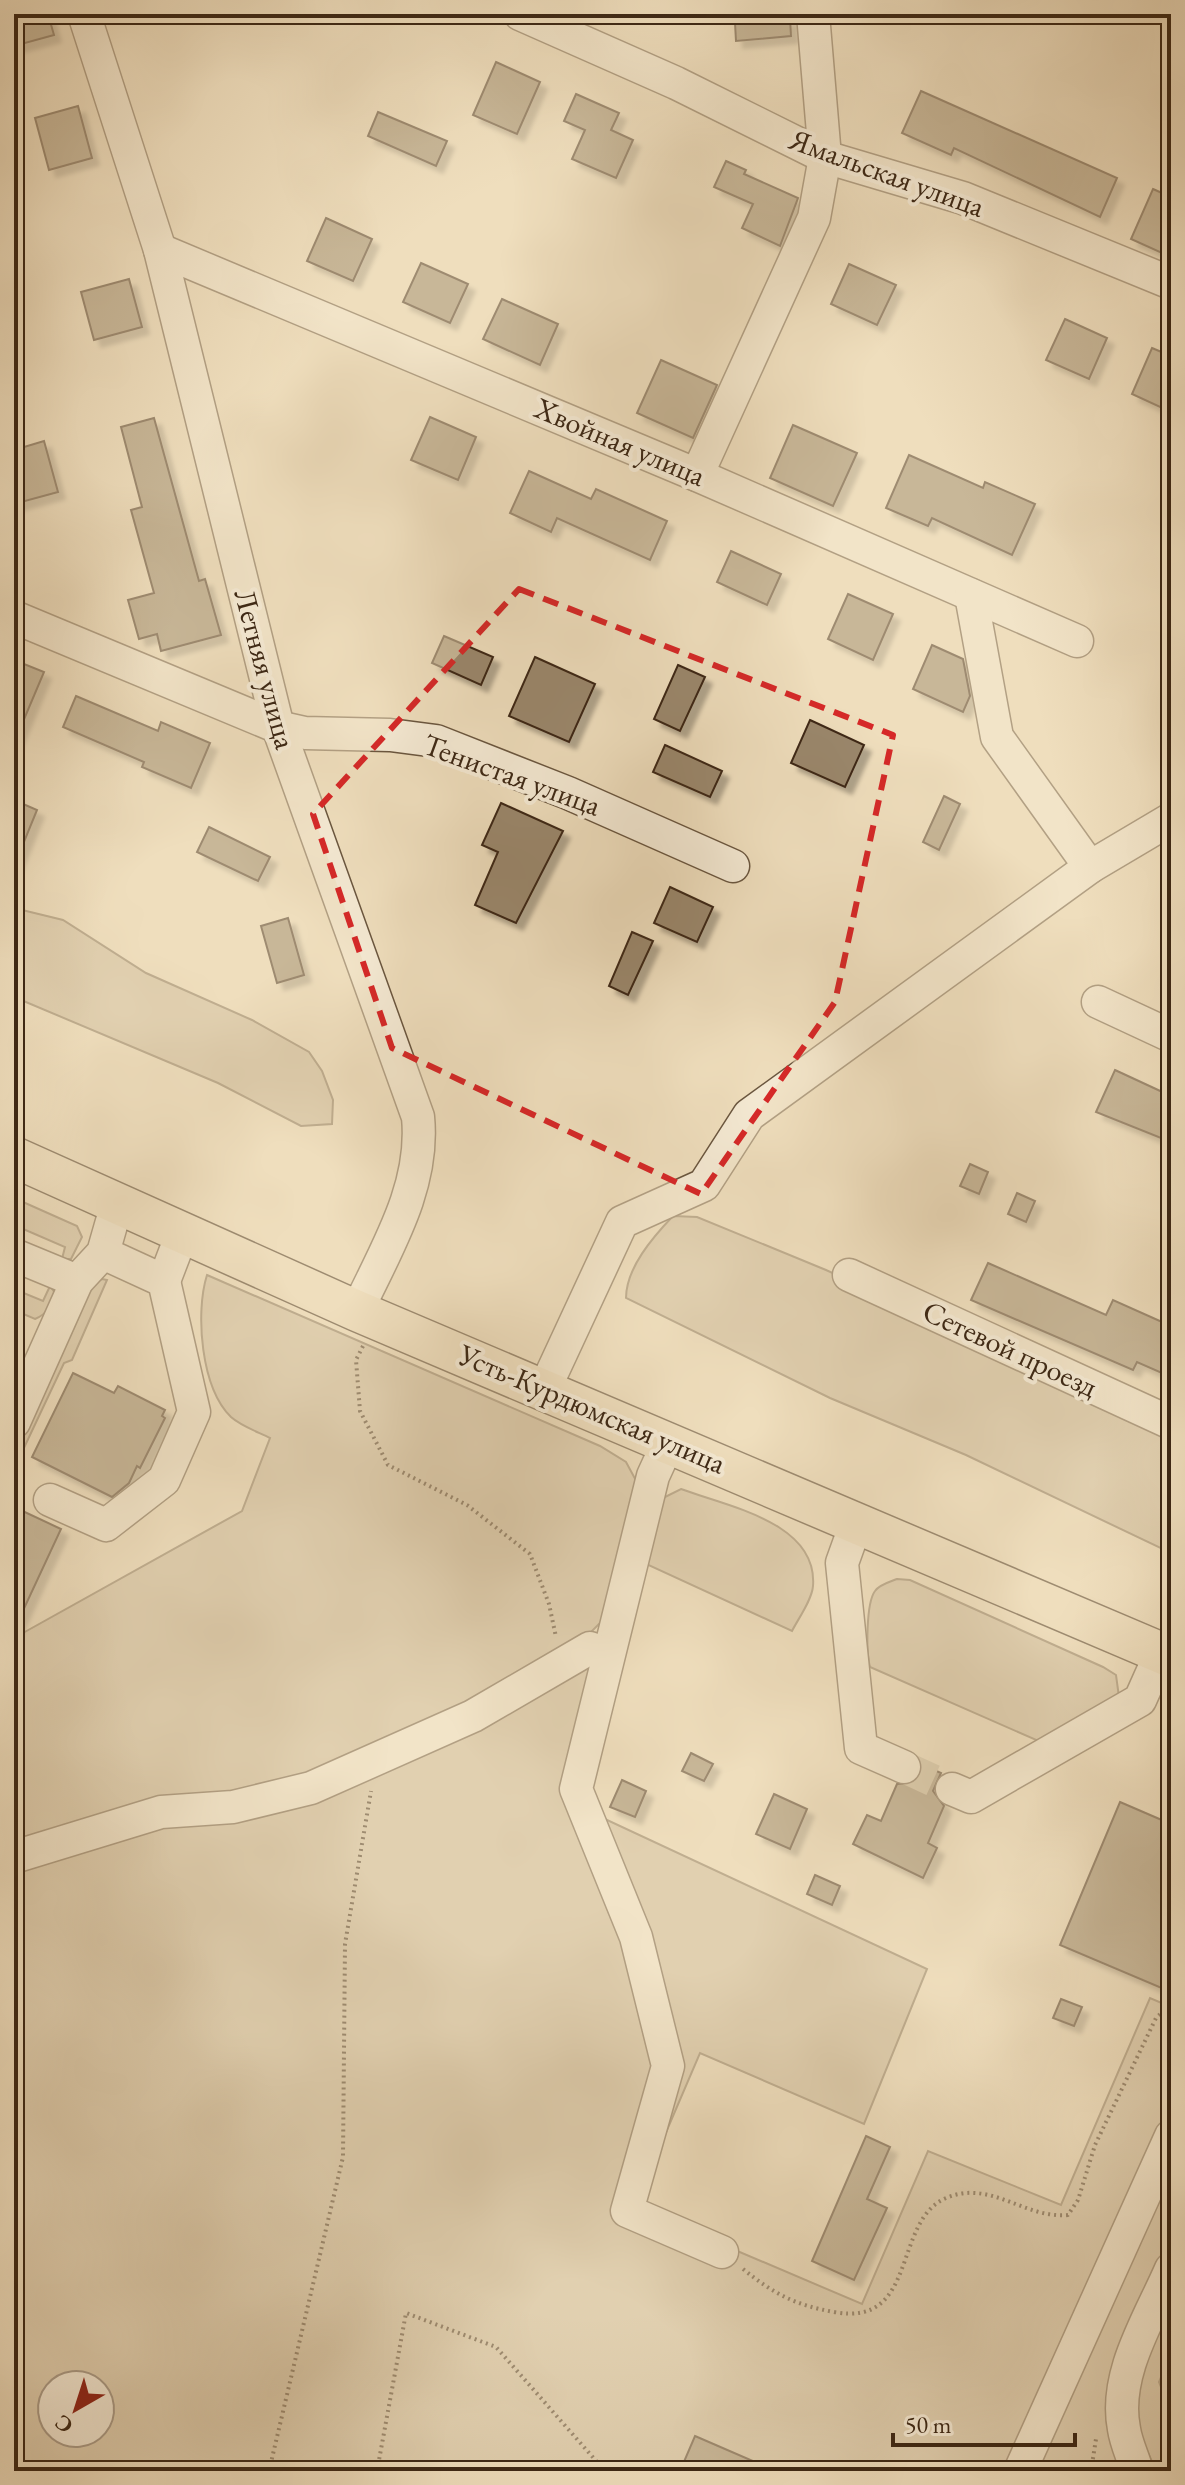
<svg xmlns="http://www.w3.org/2000/svg" width="1185" height="2485" font-family="'EB Garamond',serif">
<style>
.green{fill:#d1bfa0;stroke:#87745a;stroke-width:2;fill-rule:evenodd}
.building{fill:#9a876c;stroke:#3d2815;stroke-width:2;filter:url(#shadow)}
.lines{fill:none;stroke-linecap:round;stroke-linejoin:round}
.minor-tunnel{stroke:#cbba9b;stroke-width:32;stroke-dasharray:32 16;stroke-linecap:butt}
.minor-casing{stroke:#6a563f;stroke-width:35}
.major-casing{stroke:#3d2815;stroke-width:43}
.path{stroke:#3d2815;stroke-width:4;stroke-dasharray:2 4;stroke-linecap:butt}
.minor{stroke:#f5ead4;stroke-width:32}
.major{stroke:#efdebd;stroke-width:40}
.marked{fill:none;stroke:#d62828;stroke-width:6;stroke-dasharray:16 10;stroke-linejoin:round}
.labels{text-anchor:middle;stroke-width:8;stroke-linejoin:round;paint-order:stroke}
.street-label{font-size:30px;fill:#3d2815;stroke:#f5ead4}
</style>
<defs>
<filter id="shadow"><feDropShadow dx="7" dy="7" stdDeviation="2" flood-color="#0004"/></filter>
</defs>
<rect width="100%" height="100%" fill="#efdebd"/>
<filter id="stains"><feTurbulence type="fractalNoise" baseFrequency=".0025" numOctaves="4"/><feColorMatrix values="0 0 0 0 .2 0 0 0 0 .09 0 0 0 0 .02 0 0 0 .5 -.17"/></filter>
<radialGradient id="worn" r=".72"><stop offset=".6" stop-color="#630" stop-opacity="0"/><stop offset="1" stop-color="#630" stop-opacity=".3"/></radialGradient>
<!-- green -->
<g class="green">
<path d="M14 908 63 920 146 973 252 1020 309 1052 322 1071 333 1100 332 1124 301 1126 218 1083 14 997Z"/>
<path d="M14 1198 77 1226 82 1237 71 1259H62L65 1247 14 1225Z"/>
<path d="M673 1216 697 1217 826 1270 1171 1425V1553L966 1455 830 1398 626 1298C626 1268 653 1237 673 1216Z"/>
<path d="M207 1275 600 1446 626 1462 639 1486 601 1622 579 1644 469 1705 305 1776 14 1850V1638L242 1511 270 1438C258 1432 241 1426 231 1417 201 1388 195 1313 207 1275Z"/>
<path d="M102 1279 107 1280 72 1360 64 1363 14 1469V1447L77 1300 91 1285Z"/>
<path d="M50 1286 55 1293C52 1306 47 1314 35 1319L14 1310V1289L43 1301Z"/>
<path d="M681 1489C726 1506 818 1522 813 1586 812 1600 798 1619 792 1631L644 1563 657 1501Z"/>
<path d="M897 1579 910 1580 1103 1667 1116 1675 1119 1697 1043 1743 870 1667C866 1653 866 1603 875 1591 880 1584 890 1582 897 1579Z"/>
<path d="M582 1664 593 1666 584 1781 592 1813 927 1969 864 2124 700 2053 634 2207 862 2304 928 2151 1061 2205 1150 1998 1171 2007V2248L1119 2370 1127 2471H14V1868L163 1824 236 1814ZM52 2385H100V2433H52Z"/>
<path d="M1171 2305V2354L1159 2382 1171 2412V2471H1156C1150 2456 1141 2440 1138 2424 1129 2382 1155 2342 1171 2305Z"/>
</g>
<!-- building -->
<g class="building">
<path d="M14 14H48L54 35 14 46Z"/>
<path d="M790 18 791 36 736 41 735 23Z"/>
<path d="M496 62 540 82 517 134 473 115Z"/>
<path d="M921 91 1117 178 1100 217 954 148 951 155 902 133Z"/>
<path d="M576 94 619 113 611 130 633 140 616 178 572 159 585 130 564 121Z"/>
<path d="M78 106 92 158 49 170 35 118Z"/>
<path d="M378 112 447 141 436 166 368 136Z"/>
<path d="M726 161 746 170 744 174 798 198 780 246 742 228 753 204 714 187Z"/>
<path d="M1153 189 1171 197V257L1131 239Z"/>
<path d="M326 218 372 239 353 281 307 261Z"/>
<path d="M421 263 468 284 450 323 403 302Z"/>
<path d="M849 264 896 285 877 325 831 304Z"/>
<path d="M129 279 142 327 94 340 81 292Z"/>
<path d="M502 299 558 324 540 365 483 339Z"/>
<path d="M1065 319 1107 338 1089 379 1046 360Z"/>
<path d="M1152 348 1171 356V412L1132 394Z"/>
<path d="M661 360 717 385 693 438 637 413Z"/>
<path d="M430 417 476 437 458 480 411 460Z"/>
<path d="M154 418 199 581 205 579 221 635 161 651 157 634 139 639 128 600 154 593 131 510 142 507 121 427Z"/>
<path d="M793 425 857 453 833 506 770 478Z"/>
<path d="M44 441 58 492 14 504V450Z"/>
<path d="M909 455 983 488 985 482 1035 504 1012 555 932 518 928 526 886 508Z"/>
<path d="M529 471 591 499 596 489 667 521 650 560 557 518 551 532 510 513Z"/>
<path d="M731 551 781 574 767 605 717 582Z"/>
<path d="M848 594 893 614 873 660 828 639Z"/>
<path d="M444 636 493 657 481 685 432 663Z"/>
<path d="M932 645 963 659 970 696 963 712 913 689Z"/>
<path d="M535 657 595 684 569 742 509 716Z"/>
<path d="M14 660 44 672 14 743Z"/>
<path d="M678 665 705 677 680 731 654 719Z"/>
<path d="M76 696 158 731 161 722 210 743 191 788 142 767 144 762 63 727Z"/>
<path d="M810 720 864 745 845 787 791 763Z"/>
<path d="M665 745 722 771 710 797 653 772Z"/>
<path d="M944 796 960 804 939 850 923 842Z"/>
<path d="M14 800 37 810 15 864H14Z"/>
<path d="M501 803 563 831 516 923 475 905 498 852 482 845Z"/>
<path d="M209 827 270 857 258 881 197 852Z"/>
<path d="M670 887 713 907 697 942 654 923Z"/>
<path d="M288 918 304 975 277 983 261 926Z"/>
<path d="M632 932 653 941 628 995 609 986Z"/>
<path d="M1115 1070 1171 1096V1142L1096 1112Z"/>
<path d="M970 1164 988 1172 979 1194 960 1186Z"/>
<path d="M1017 1193 1035 1201 1026 1222 1008 1214Z"/>
<path d="M988 1263 1106 1315 1113 1300 1171 1326V1377L1137 1362 1133 1370 971 1300Z"/>
<path d="M73 1373 114 1393 118 1386 165 1410 162 1416 165 1418 140 1468 137 1466 129 1483 112 1497 32 1457Z"/>
<path d="M14 1507 61 1529 14 1630Z"/>
<path d="M691 1753 713 1764 704 1781 682 1771Z"/>
<path d="M923 1765 941 1773 933 1791 944 1806 928 1843 937 1848 923 1878 853 1844 867 1815 881 1821 897 1784 916 1782Z"/>
<path d="M622 1780 646 1791 635 1817 610 1807Z"/>
<path d="M774 1794 807 1809 790 1849 756 1834Z"/>
<path d="M1120 1802 1171 1824V1992L1060 1945Z"/>
<path d="M815 1875 840 1886 832 1905 807 1894Z"/>
<path d="M1061 1999 1082 2007 1074 2026 1053 2018Z"/>
<path d="M866 2136 890 2147 867 2199 887 2208 854 2280 812 2261Z"/>
<path d="M695 2436 776 2471H680Z"/>
</g>
<g class="lines">
<!-- minor-tunnel -->
<path class="minor-tunnel" d="M904 1767 952 1789"/>
<defs>
<g id="minor">
<path d="M84 14 160 250 278 727 418 1117C425 1187 386 1249 357 1311"/>
<path d="M520 14 676 83 825 157 963 198 1171 283"/>
<path d="M160 250 697 475 1077 641"/>
<path d="M697 475 814 218 825 157 813 14"/>
<path d="M971 595 997 737 1090 867"/>
<path d="M14 617 278 727 305 733 390 735 436 741 568 793 733 866"/>
<path d="M1098 1002 1171 1036"/>
<path d="M14 1255 77 1281"/>
<path d="M849 1275 1171 1423"/>
<path d="M164 1281 182 1234"/>
<path d="M544 1390 622 1222 704 1185 749 1115 1090 867 1171 819"/>
<path d="M14 1422 77 1281 103 1253 117 1204"/>
<path d="M669 1441 653 1476 576 1789 636 1937 668 2066 627 2211 722 2252"/>
<path d="M50 1500 106 1525 164 1480 194 1412 164 1281 103 1253"/>
<path d="M857 1521 842 1563 861 1748 904 1767"/>
<path d="M952 1789 971 1797 1140 1700 1161 1653"/>
<path d="M14 1857 161 1812 233 1807 311 1788 473 1716 590 1648 607 1654"/>
<path d="M1020 2471 1171 2136"/>
<path d="M1137 2471C1133 2457 1126 2443 1124 2429 1113 2374 1150 2318 1171 2269"/>
</g>
<path id="major" d="M14 1157 357 1311 1171 1657"/>
</defs>
<!-- minor casing -->
<use href="#minor" class="minor-casing"/>
<!-- major casing -->
<use href="#major" class="major-casing"/>
<!-- path -->
<g class="path">
<path d="M363 1346 356 1360 360 1411 388 1465 467 1505 530 1554 549 1604 556 1637"/>
<path d="M743 2269C774 2294 795 2305 834 2312 919 2328 892 2221 946 2198 991 2179 1024 2219 1068 2215L1078 2200 1095 2145 1156 2018 1171 2004"/>
<path d="M269 2471 343 2157 345 1944 371 1791"/>
<path d="M377 2471 406 2313 496 2347 605 2471"/>
<path d="M1091 2471 1096 2439"/>
</g>
<!-- minor -->
<use href="#minor" class="minor"/>
<!-- major -->
<use href="#major" class="major"/>
</g>
<!-- marked area -->
<path d="M0 0H1185V2485H0ZM519 589 893 735 835 1002 701 1194 392 1048 313 814Z" fill="#efdebd" fill-opacity=".55" fill-rule="evenodd"/>
<path class="marked" d="M519 589 893 735 835 1002 701 1194 392 1048 313 814Z"/>
<g class="labels">
<!-- street labels -->
<g class="street-label">
<text transform="translate(887 173) rotate(20)" y="10">Ямальская улица</text>
<text transform="translate(620 442) rotate(23)" y="10">Хвойная улица</text>
<text transform="translate(265 669) rotate(75)" y="10">Летняя улица</text>
<text transform="translate(512 775) rotate(20)" y="10">Тенистая улица</text>
<text transform="translate(1010 1349) rotate(25)" y="10">Сетевой проезд</text>
<text transform="translate(592 1409) rotate(23)" y="10">Усть-Курдюмская улица</text>
</g>
</g>
<!-- margin -->
<rect width="1185" height="2485" fill="none" stroke="#efdebd" stroke-width="48"/>
<rect x="16" y="16" width="1153" height="2453" fill="none" stroke="#3d2815" stroke-width="4"/>
<rect x="24" y="24" width="1137" height="2437" fill="none" stroke="#3d2815" stroke-width="2"/>
<!-- north arrow -->
<g transform="translate(76 2409) rotate(219)"><circle r="38" fill="#f5ead4" stroke="#ab9c88" stroke-width="2"/>
<path d="M0-6L14 30L0 20L-14 30Z" fill="#8f2418"/>
<text y="-12" font-size="22" font-weight="bold" text-anchor="middle" fill="#3d2815">С</text>
</g>
<!-- scale -->
<path d="M893 2433v12h182v-12" fill="none" stroke="#3d2815" stroke-width="4"/>
<text x="905" y="2433" font-size="24" fill="#3d2815" stroke="#f5ead4" stroke-width="6" paint-order="stroke">50 m</text>
<rect width="100%" height="100%" filter="url(#stains)"/>
<rect width="100%" height="100%" fill="url(#worn)"/>
</svg>
